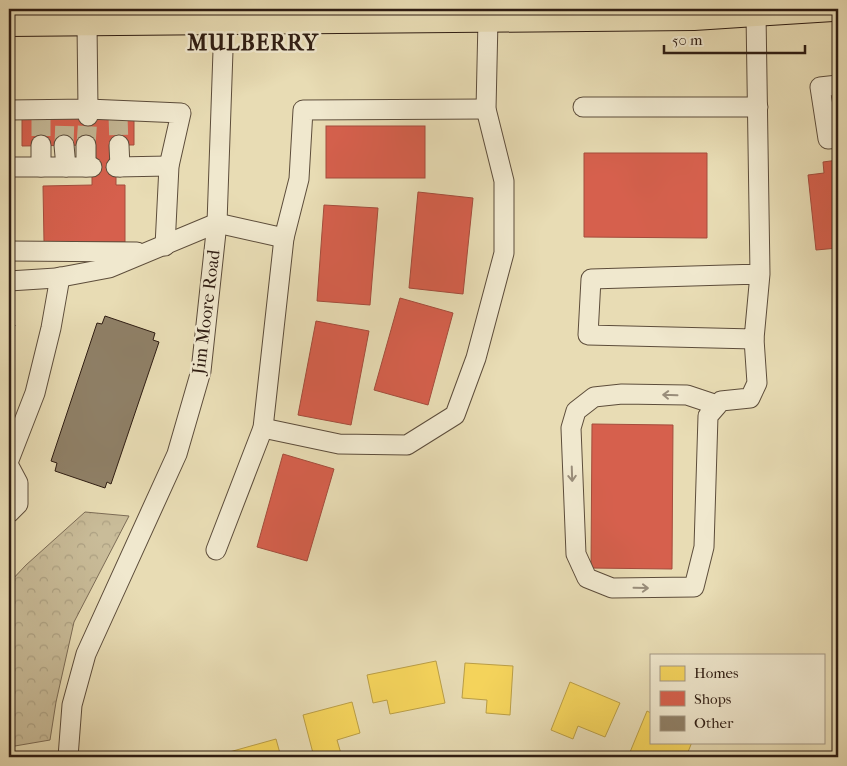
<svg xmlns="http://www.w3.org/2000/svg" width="847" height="766" font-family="'IM FELL French Canon',serif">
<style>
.forest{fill:url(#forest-crowns);stroke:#7c6c56}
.homes{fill:#f6d55c;stroke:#ba9e46}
.shops{fill:#d6604d;stroke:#a44c3c}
.building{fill:#8f8067;stroke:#2f1d13}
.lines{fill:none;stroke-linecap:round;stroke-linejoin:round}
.minor-tunnel{stroke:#c3b694;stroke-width:19;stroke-dasharray:19 9;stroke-linecap:butt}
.minor-casing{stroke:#5d4d3b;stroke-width:21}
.major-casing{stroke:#2f1d13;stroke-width:26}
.minor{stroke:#f0e8ce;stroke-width:19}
.major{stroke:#e8dcb4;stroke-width:24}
.oneway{stroke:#998d7a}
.labels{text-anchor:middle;stroke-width:5;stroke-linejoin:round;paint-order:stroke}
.street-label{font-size:18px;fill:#2f1d13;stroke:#f0e8ce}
.district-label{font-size:22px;font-weight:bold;letter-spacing:1px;fill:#2f1d13;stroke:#f0e8ce}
</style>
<defs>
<pattern id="forest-crowns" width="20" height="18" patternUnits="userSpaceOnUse" patternTransform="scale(1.25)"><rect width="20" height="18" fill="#c9bc99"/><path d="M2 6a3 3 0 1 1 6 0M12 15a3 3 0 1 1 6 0" fill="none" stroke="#ada183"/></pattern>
</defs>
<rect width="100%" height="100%" fill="#e8dcb4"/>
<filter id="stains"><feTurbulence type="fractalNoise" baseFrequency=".004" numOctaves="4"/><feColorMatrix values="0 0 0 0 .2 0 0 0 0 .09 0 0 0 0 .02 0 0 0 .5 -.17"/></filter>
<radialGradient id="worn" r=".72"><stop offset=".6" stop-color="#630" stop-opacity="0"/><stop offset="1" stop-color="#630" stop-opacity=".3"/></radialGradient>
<!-- forest -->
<path class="forest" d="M85 512 129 516 74 622 56 702 50 740 9 747V583L26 565Z"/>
<!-- homes -->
<g class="homes">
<path d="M436 661 445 703 390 714 387 700 373 703 367 675Z"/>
<path d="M465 663 513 666 510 715 486 713 487 700 462 698Z"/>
<path d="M570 682 620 703 605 737 578 726 573 739 551 730Z"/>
<path d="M352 702 360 733 337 740 342 757H314L303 715Z"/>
<path d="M647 711 651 713V742H692L686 757H628Z"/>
<path d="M276 739 281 757H215V756Z"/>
<path d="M715 752 727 757H712Z"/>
</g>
<!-- shops -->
<g class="shops">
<path d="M134 116V145H116V185H125V242H44L43 186 92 185V145L22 146V117Z"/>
<rect x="326" y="126" width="99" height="52"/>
<path d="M584 153H707V238L584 237Z"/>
<path d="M838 160V248L816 250 808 175 824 173 823 162Z"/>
<path d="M418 192 473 198 463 294 409 288Z"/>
<path d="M324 205 378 208 370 305 317 301Z"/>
<path d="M400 298 453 313 428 405 374 390Z"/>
<path d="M316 321 369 331 351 425 298 415Z"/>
<path d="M592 424 673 425 672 569 591 568Z"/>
<path d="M283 454 334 469 307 561 257 547Z"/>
</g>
<!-- building -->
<g class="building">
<path d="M105 316 155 333 153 340 159 342 111 484 107 482 105 488 55 471 57 463 51 461 97 323 102 324Z"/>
<path d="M9 323 15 325 9 344Z"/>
</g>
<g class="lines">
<!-- minor-tunnel -->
<g class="minor-tunnel">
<path d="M118 116 119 145"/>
<path d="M41 117V145"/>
<path d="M64 145 65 117"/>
<path d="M86 145 88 116"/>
</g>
<defs>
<g id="minor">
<path d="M26 9 27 24"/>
<path d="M756 14 760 274 591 279 588 335 754 339 760 274"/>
<path d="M838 85 820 87 828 139 838 138"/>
<path d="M583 107H758"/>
<path d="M9 110 88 109 87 24 83 9"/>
<path d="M88 116V109L181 113 169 166 165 246"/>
<path d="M41 145V167"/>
<path d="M64 145 66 167"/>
<path d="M86 145V167"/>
<path d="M119 145 120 167"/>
<path d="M9 167H92"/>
<path d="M116 167 169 166"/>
<path d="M9 251 137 252"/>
<path d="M9 281 56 278 109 268 217 223 284 238 299 179 303 110 486 109"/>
<path d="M717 405 687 395 622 394 594 397 576 411 571 428 576 554 587 578 612 588 694 587 704 547 708 416 721 401 750 398 757 383 754 339"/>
<path d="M263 428 339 444 407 445 455 415 476 358 504 253V181L486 109 488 20"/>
<path d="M9 460 35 393 51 328 60 277"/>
<path d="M9 466 18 483V504L9 513"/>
<path d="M216 550 263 428 284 238"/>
<path d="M68 757 72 705 86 654 177 454 201 371 217 223 224 22"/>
</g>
<path id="major" d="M9 24 694 18 833 9"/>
</defs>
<!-- minor casing -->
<use href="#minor" class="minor-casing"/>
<!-- major casing -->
<use href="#major" class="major-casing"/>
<!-- minor -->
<use href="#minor" class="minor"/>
<!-- major -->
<use href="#major" class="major"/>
</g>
<!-- one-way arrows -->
<defs><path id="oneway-shaft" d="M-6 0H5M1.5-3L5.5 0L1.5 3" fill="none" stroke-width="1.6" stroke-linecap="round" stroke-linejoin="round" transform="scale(1.25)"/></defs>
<g class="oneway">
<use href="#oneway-shaft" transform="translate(670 395) rotate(-178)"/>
<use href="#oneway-shaft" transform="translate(572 474) rotate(88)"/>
<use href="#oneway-shaft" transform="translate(641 588) rotate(1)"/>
</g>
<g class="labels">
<!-- street labels -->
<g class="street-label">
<text transform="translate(206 312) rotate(-83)" y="6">Jim Moore Road</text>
</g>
<!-- district labels -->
<g class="district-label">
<text x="253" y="50">MULBERRY</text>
</g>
</g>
<!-- margin -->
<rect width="847" height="766" fill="none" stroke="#e8dcb4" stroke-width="30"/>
<rect x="10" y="10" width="827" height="746" fill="none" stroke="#2f1d13" stroke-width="2.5"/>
<rect x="15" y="15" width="817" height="736" fill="none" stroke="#2f1d13"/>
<!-- legend -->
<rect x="650" y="654" width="175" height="90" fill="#f0e8ce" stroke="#a39783"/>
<rect x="660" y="666" width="25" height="15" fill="#f6d55c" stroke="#a39783"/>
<text x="694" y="678" font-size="15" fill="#2f1d13">Homes</text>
<rect x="660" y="691" width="25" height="15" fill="#d6604d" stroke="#a39783"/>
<text x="694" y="704" font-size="15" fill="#2f1d13">Shops</text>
<rect x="660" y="716" width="25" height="15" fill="#8f8067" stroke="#a39783"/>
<text x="694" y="728" font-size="15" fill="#2f1d13">Other</text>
<!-- scale -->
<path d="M664 45v8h141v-8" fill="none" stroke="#2f1d13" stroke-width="2.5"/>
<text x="672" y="45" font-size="15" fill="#2f1d13" stroke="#f0e8ce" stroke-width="4" paint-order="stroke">50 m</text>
<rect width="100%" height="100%" filter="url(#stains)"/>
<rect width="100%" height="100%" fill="url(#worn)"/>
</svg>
